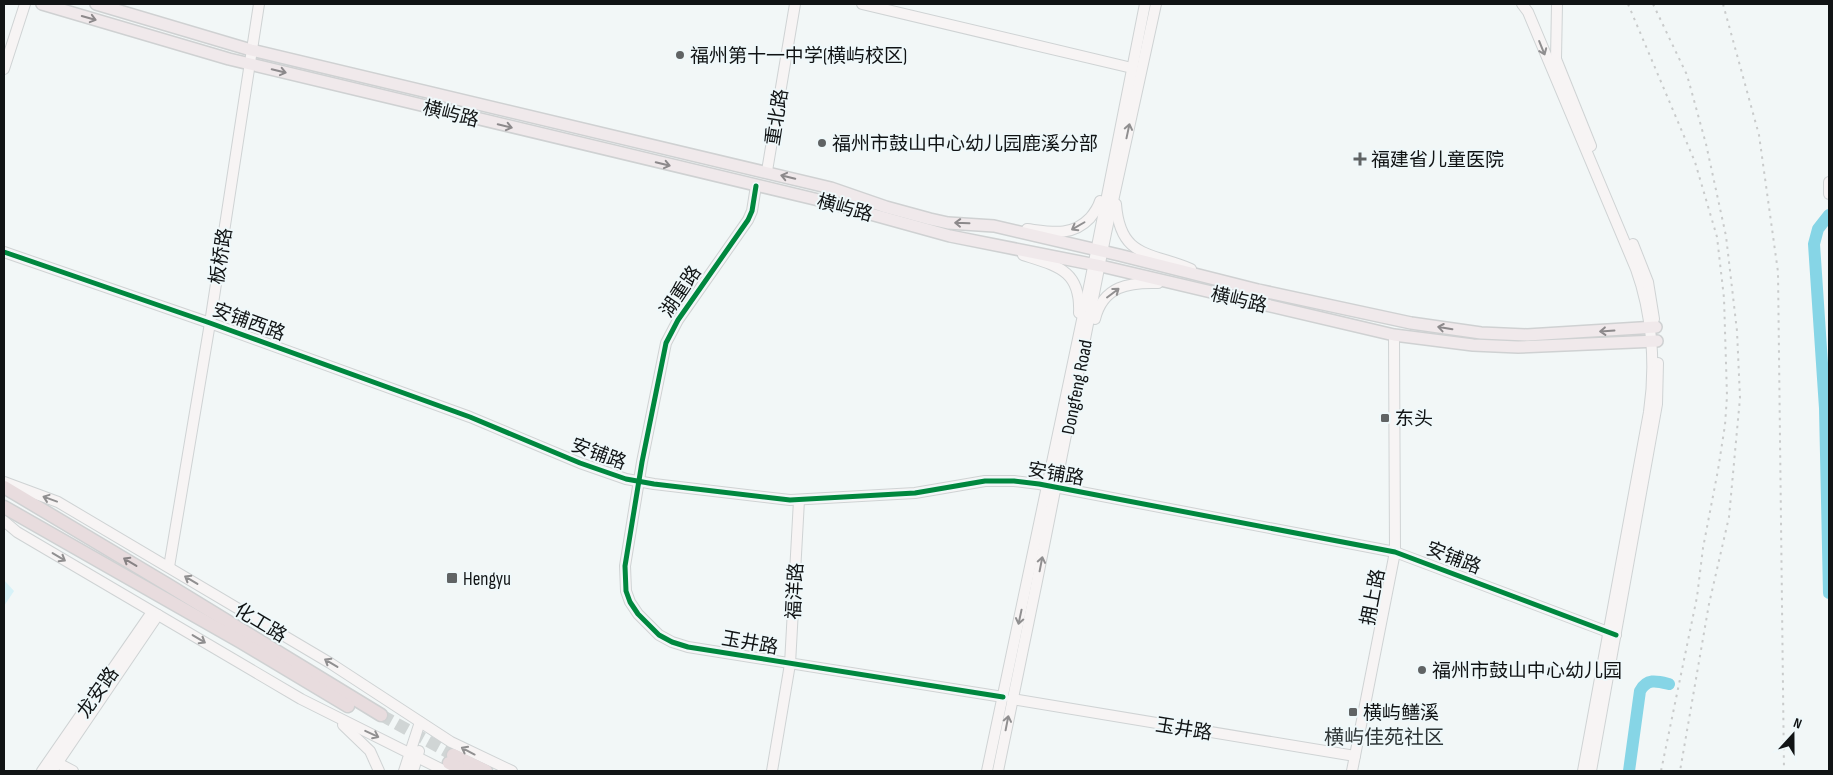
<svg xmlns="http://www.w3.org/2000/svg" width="1833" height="775" font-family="'Sofia Sans Condensed','Noto Sans SC',sans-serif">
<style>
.green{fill:#d7f2f8}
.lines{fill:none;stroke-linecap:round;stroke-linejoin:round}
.river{stroke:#86d5e6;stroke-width:12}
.highway-tunnel{stroke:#d0d5d5;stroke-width:12;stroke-dasharray:12 6;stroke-linecap:butt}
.secondary-casing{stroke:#cfd3d4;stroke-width:12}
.primary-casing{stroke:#cfd1d2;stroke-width:14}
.highway-casing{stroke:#cfd1d2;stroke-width:15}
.secondary{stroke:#f7f4f4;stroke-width:10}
.primary{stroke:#f0e9eb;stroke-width:11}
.highway{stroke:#e8dcde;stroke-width:12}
.rail{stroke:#c9cbcb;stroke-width:2;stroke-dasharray:2.5 5;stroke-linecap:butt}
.cycleway-casing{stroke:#eff8fa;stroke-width:8}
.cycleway{stroke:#00873e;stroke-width:5}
.oneway{stroke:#8c898b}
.oneway2{stroke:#908f90}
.oneway3{stroke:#878284}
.poi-dot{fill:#606364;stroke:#eff8fa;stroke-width:2}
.labels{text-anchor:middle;stroke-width:4;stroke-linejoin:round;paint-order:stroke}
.poi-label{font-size:19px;fill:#111415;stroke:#eff8fa;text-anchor:start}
.street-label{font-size:19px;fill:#111415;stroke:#eff8fa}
.neighbourhood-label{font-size:20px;fill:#2f3637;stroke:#eff8fa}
</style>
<rect width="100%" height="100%" fill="#f2f7f7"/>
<!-- green -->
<path class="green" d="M4 580 14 591 4 606Z"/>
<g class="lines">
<!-- river -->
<g class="river">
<path d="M1829 215 1818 229 1814 244 1825 408 1829 593"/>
<path d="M1629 771 1640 691C1647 678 1657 681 1669 684"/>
</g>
<!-- highway-tunnel -->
<path class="highway-tunnel" d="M381 715 453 755"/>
<defs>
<g id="secondary">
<path d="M862 4 1132 68"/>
<path d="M1522 4 1528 12 1636 269C1652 313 1656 365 1649 412L1583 771"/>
<path d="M1557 4 1556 59 1591 146"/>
<path d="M4 69 25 4"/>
<path d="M767 171 795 4"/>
<path d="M1829 182V194"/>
<path d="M756 186 752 211 748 220 678 320 666 343 642 462 625 566 626 591 630 602 638 614 659 635 672 642 688 647 1003 697"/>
<path d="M1116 204C1120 258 1150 252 1191 269"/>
<path d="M1027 229C1051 232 1072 237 1090 218 1095 212 1098 208 1100 201"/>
<path d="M1633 244 1648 282 1654 319"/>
<path d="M4 252 210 323 470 417 580 463 626 479 654 484 790 500 915 493 985 481H1014L1039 484 1395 552 1616 635"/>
<path d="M1023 255C1057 266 1081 270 1079 313"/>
<path d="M1095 319C1103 286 1129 282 1158 283"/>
<path d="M4 482 58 502 330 663 451 742 512 771"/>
<path d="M4 521 17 532 301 699 445 771"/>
<path d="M169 567 210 323 259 4"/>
<path d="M1012 699 1355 756"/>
<path d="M343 725 370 751 379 771"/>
<path d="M52 760 73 771"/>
<path d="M42 771 152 612"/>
<path d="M52 771 158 615"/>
<path d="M404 771 420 722"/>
<path d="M413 771 419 751"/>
<path d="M772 771 790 664 799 500"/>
<path d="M987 771 1090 282 1145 4"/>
<path d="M998 771 1037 581 1106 233 1156 4"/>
<path d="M1352 771 1395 552 1394 335"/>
<path d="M1591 771 1657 404 1658 363"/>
</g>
<g id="primary">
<path d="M42 4 229 59 827 202 950 236 1101 266 1394 335 1473 345 1518 347 1657 341"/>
<path d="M96 4 251 50 831 188 886 207 930 219 948 223 994 226 1119 255 1258 290 1411 323 1481 333 1527 335 1656 327"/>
</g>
<g id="highway">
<path d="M4 487 168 585 381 715"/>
<path d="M4 507 241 642 348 706"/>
<path d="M453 755 486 771"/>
<path d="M449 763 464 771"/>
</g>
</defs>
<!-- secondary casing -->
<use href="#secondary" class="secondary-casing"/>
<!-- primary casing -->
<use href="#primary" class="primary-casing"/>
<!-- highway casing -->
<use href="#highway" class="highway-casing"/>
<!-- secondary -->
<use href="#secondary" class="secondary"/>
<!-- primary -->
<use href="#primary" class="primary"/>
<!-- highway -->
<use href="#highway" class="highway"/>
<!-- rail -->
<g class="rail">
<path d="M1628 4 1695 162 1717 237 1724 298 1727 396 1725 425 1718 470 1703 548 1697 597 1661 771"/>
<path d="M1653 4 1687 75 1706 144 1726 236 1737 331 1740 398 1729 517 1709 604 1680 771"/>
<path d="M1723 4 1759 135 1778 272 1784 771"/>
</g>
<defs>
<g id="cycleway">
<path d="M756 186 752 211 748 220 678 320 666 343 642 462 625 566 626 591 630 602 638 614 659 635 672 642 688 647 1003 697"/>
<path d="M4 252 210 323 470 417 580 463 626 479 654 484 790 500 915 493 985 481H1014L1039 484 1395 552 1616 635"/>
</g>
</defs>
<!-- cycleway casing -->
<use href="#cycleway" class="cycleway-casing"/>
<!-- cycleway -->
<use href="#cycleway" class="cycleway"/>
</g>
<!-- one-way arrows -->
<defs><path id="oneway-shaft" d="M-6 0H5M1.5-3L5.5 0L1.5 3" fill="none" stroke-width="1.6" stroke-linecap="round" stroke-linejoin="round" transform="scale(1.25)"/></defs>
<g class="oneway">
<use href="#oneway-shaft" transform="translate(89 18) rotate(16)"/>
<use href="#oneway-shaft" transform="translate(279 71) rotate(14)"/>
<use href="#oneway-shaft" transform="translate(505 126) rotate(14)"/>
<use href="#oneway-shaft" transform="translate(663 164) rotate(14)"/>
<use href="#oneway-shaft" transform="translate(788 177) rotate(-166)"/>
<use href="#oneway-shaft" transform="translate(962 223) rotate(-178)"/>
<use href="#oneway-shaft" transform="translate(1445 328) rotate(-171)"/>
<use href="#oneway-shaft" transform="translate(1607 331) rotate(176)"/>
</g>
<g class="oneway2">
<use href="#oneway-shaft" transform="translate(1542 48) rotate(68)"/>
<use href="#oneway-shaft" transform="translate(1128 131) rotate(-78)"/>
<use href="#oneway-shaft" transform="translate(1078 226) rotate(150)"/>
<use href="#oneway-shaft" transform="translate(1113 293) rotate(-37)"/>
<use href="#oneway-shaft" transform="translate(50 499) rotate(-160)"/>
<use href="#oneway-shaft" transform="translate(59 557) rotate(31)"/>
<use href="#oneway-shaft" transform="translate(1041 564) rotate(-79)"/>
<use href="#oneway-shaft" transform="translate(191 580) rotate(-149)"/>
<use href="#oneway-shaft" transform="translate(1020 617) rotate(102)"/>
<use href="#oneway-shaft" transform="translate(199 639) rotate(31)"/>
<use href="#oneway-shaft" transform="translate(331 663) rotate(-149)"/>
<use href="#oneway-shaft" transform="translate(1007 723) rotate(-79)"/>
<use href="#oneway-shaft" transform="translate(372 734) rotate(25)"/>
<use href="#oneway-shaft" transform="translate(468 751) rotate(-152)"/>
</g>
<use class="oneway3" href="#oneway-shaft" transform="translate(130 562) rotate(-149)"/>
<!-- markers -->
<g class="poi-dot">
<circle cx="680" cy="55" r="5"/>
<circle cx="822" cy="143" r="5"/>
<path d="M1357.5 151.5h5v5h5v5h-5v5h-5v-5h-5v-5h5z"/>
<rect x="1380" y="413" width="10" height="10" rx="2.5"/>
<rect x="446" y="572" width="12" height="12" rx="2.5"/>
<circle cx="1422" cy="670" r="5"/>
<rect x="1348" y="707" width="10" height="10" rx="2.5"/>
</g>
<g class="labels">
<!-- poi labels -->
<g class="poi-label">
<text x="690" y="62">福州第十一中学(横屿校区)</text>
<text x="832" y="150">福州市鼓山中心幼儿园鹿溪分部</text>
<text x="1371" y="166">福建省儿童医院</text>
<text x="1395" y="425">东头</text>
<text x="463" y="585">Hengyu</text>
<text x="1432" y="677">福州市鼓山中心幼儿园</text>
<text x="1363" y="719">横屿鳝溪</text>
</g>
<!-- street labels -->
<g class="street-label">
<text transform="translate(451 113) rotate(14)" y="7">横屿路</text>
<text transform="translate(776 117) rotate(-81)" y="7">重北路</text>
<text transform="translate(845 207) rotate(15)" y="7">横屿路</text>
<text transform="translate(220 256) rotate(-81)" y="7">板桥路</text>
<text transform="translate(680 291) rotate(-56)" y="7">湖重路</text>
<text transform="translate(1239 299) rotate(13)" y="7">横屿路</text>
<text transform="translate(249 321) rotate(20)" y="7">安铺西路</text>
<text transform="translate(1076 387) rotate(-79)" y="7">Dongfeng Road</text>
<text transform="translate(599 453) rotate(20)" y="7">安铺路</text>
<text transform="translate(1056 473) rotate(10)" y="7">安铺路</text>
<text transform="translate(1454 557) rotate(21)" y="7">安铺路</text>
<text transform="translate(794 591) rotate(-87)" y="7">福洋路</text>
<text transform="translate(1372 597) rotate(-79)" y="7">拥上路</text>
<text transform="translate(261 622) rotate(31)" y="7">化工路</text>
<text transform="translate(750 642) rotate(10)" y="7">玉井路</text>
<text transform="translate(97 692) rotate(-55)" y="7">龙安路</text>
<text transform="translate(1184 728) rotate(9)" y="7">玉井路</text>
</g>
<!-- neighbourhood labels -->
<g class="neighbourhood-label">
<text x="1384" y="744">横屿佳苑社区</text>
</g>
</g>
<!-- border -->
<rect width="1833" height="775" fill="none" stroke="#111415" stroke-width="10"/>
<!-- north arrow -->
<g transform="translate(1793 735) rotate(21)" stroke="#eff8fa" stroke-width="4" paint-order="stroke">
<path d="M0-4L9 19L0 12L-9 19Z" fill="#111415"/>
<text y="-8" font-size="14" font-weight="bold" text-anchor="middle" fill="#111415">N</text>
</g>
</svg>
